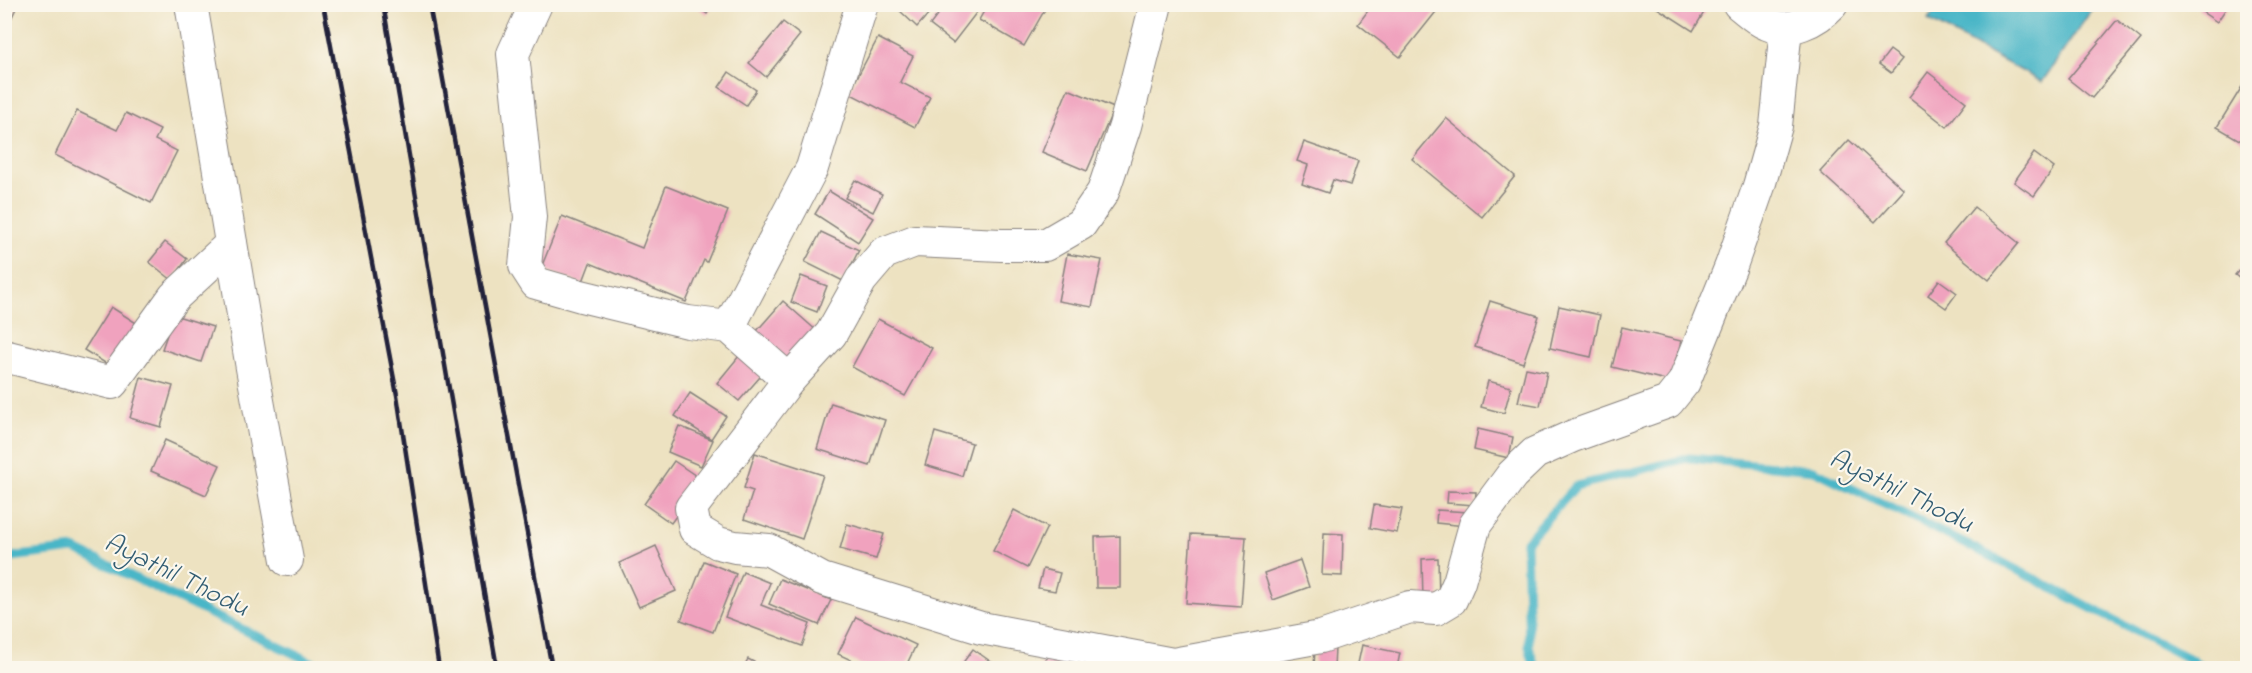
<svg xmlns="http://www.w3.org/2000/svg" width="2252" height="673" font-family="'Indie Flower',sans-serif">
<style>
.water{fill:#4ab6c7;stroke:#366c81;stroke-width:1.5}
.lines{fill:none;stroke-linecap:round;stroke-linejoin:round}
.stream{stroke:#4ab6c7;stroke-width:9}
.building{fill:#f0a2be}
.minor-casing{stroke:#88827e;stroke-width:34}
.minor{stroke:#fff;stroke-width:32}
.rail{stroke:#22223b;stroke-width:4.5}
.labels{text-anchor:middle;stroke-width:4.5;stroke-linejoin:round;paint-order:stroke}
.water-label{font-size:27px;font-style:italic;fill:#325d73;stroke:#fbf7ec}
</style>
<rect width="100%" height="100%" fill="#fbf7ec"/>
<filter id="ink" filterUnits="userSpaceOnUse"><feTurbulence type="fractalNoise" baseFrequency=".0167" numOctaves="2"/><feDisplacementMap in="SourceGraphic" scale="12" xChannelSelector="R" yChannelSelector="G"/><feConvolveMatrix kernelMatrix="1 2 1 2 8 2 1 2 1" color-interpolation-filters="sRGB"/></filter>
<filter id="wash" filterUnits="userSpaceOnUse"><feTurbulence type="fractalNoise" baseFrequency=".008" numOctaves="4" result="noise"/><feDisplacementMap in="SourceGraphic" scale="24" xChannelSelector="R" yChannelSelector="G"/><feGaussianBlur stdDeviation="1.35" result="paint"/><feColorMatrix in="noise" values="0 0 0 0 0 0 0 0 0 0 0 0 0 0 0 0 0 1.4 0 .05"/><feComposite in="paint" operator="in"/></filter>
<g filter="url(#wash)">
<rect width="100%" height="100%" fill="#ede2c1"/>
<!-- water -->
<path class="water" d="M2094 5H2095L2042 82 1928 20 1939 5Z"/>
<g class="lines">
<!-- stream -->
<g class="stream">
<path d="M4 558 74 549 324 668"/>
<path d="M1535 668 1529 646 1526 542 1576 486 1689 458 1814 470 1992 557 2207 668"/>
</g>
</g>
<g id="blocks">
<!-- building -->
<g class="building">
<path d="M4 4H18L11 19 4 16Z"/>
<path d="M693 4H713L707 14Z"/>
<path d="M902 4H937L917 27 898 9Z"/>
<path d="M946 4H983L953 43 930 25Z"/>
<path d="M988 4H1048L1024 46 979 20Z"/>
<path d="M1373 4H1435L1439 8 1400 57 1358 24Z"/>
<path d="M1655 4H1709L1693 31 1654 6Z"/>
<path d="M2202 4H2229L2217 22 2198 9Z"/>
<path d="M2117 20 2141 39 2092 98 2068 79Z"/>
<path d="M783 22 800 35 766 77 749 63Z"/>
<path d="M878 38 913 56 900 82 930 97 915 127 849 93Z"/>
<path d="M1890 50 1902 59 1891 73 1879 64Z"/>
<path d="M729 72 756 90 746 105 719 87Z"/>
<path d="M1928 72 1966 102 1947 127 1909 97Z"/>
<path d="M2248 77V145L2217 127Z"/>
<path d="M1068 89 1114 108 1087 171 1042 152Z"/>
<path d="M77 111 117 130 126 113 160 130 155 140 177 151 151 203 55 155Z"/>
<path d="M1446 118 1515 176 1482 217 1412 159Z"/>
<path d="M1849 140 1904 190 1875 222 1820 172Z"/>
<path d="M1304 142 1358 161 1350 185 1333 180 1328 193 1302 184 1308 165 1297 161Z"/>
<path d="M2034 153 2054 168 2034 196 2014 182Z"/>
<path d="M855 180 882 194 873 212 845 198Z"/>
<path d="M666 186 728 211 707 262 704 260 686 302 590 263 582 284 541 268 562 216 642 248Z"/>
<path d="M829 191 873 218 858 242 815 214Z"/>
<path d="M1974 207 2019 243 1989 280 1944 243Z"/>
<path d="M821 232 859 250 843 281 805 262Z"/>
<path d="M165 242 187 259 172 280 149 262Z"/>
<path d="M1067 254 1102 260 1092 307 1058 301Z"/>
<path d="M2248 260V285L2235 275Z"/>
<path d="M801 276 827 286 817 312 791 302Z"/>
<path d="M1939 280 1957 293 1946 308 1928 295Z"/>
<path d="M783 301 818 332 789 363 755 333Z"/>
<path d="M1490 301 1539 316 1523 363 1475 347Z"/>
<path d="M1559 306 1600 315 1591 357 1550 348Z"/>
<path d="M111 307 141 326 115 369 84 350Z"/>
<path d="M174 315 213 327 201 362 162 349Z"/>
<path d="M878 319 932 348 905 396 852 367Z"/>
<path d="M1622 327 1681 341 1670 381 1612 367Z"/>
<path d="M744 350 767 369 739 401 717 383Z"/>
<path d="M1526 368 1547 372 1540 406 1518 402Z"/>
<path d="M141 377 173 386 161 427 130 418Z"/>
<path d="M1488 381 1511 387 1504 413 1481 407Z"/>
<path d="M690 393 726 416 711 439 675 416Z"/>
<path d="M831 403 885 420 870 466 817 449Z"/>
<path d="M679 426 713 440 701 466 668 452Z"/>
<path d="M1478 429 1513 437 1509 458 1474 450Z"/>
<path d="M935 432 972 443 962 476 925 465Z"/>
<path d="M165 440 220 465 206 495 151 471Z"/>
<path d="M755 453 823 475 802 539 744 519 753 491 744 488Z"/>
<path d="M674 461 702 480 671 523 644 504Z"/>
<path d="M1448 491 1476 492 1475 505 1447 503Z"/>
<path d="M1374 505 1402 509 1397 533 1370 528Z"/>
<path d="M1014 510 1047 527 1027 568 993 551Z"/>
<path d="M1437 510 1468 512 1466 526 1436 523Z"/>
<path d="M847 524 884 534 876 559 840 549Z"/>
<path d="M1324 533 1343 534 1342 576 1322 575Z"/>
<path d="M1191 534 1246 537 1241 607 1186 603Z"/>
<path d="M1120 536V588H1096L1095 537Z"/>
<path d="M656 546 676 591 639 607 619 563Z"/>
<path d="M1438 558 1439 601H1423L1422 559Z"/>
<path d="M1300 560 1309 587 1273 600 1264 573Z"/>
<path d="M704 561 736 574 713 632 681 620Z"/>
<path d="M1043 569 1060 573 1055 591 1038 588Z"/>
<path d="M743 572 770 583 761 605 810 624 802 646 725 617Z"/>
<path d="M780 579 831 600 819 625 769 604Z"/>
<path d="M856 617 916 645 905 668H868L838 654Z"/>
<path d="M1362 645 1400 653 1397 668H1357Z"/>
<path d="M1315 648H1335L1334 668H1314Z"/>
<path d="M973 649 997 666 995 668H959Z"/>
<path d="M1052 649 1081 668H1039Z"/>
<path d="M748 659 765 668H743Z"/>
</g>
</g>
</g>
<g filter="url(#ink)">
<use href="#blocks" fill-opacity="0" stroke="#88827e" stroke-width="1.5"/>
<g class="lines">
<defs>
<g id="minor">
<path d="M191 4 252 368 287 560"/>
<path d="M536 4 513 54 530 217 525 266 536 283 581 296 688 322 729 327 789 380"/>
<path d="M1156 4 1125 126 1103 192 1081 224 1045 245H1001L915 241 884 253 861 280 831 334 789 380 691 508 695 529 718 543 735 547 769 550 822 579 981 628 1173 664 1321 637 1410 607 1436 609 1451 600 1459 582 1475 525 1512 475 1535 453 1573 436 1668 402 1684 382 1731 266 1759 186 1776 126 1786 28"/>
<path d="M1739 4C1748 11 1757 20 1767 24 1790 34 1816 21 1832 4"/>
<path d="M729 327 812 168 862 4"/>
<path d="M4 356 112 383 174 297 231 244"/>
</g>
</defs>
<!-- minor casing -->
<use href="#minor" class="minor-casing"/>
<!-- minor -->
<use href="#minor" class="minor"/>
<!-- rail -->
<g class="rail">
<path d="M323 4 397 395 439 668"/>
<path d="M383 4 497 668"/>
<path d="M429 4 552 668"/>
</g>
</g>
</g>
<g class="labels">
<!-- water labels -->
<g class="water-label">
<text transform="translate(1902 490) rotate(26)" y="9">Ayathil Thodu</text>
<text transform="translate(177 574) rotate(26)" y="9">Ayathil Thodu</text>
</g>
</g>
<!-- margin -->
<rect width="2252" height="673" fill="none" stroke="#fbf7ec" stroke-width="24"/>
</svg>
